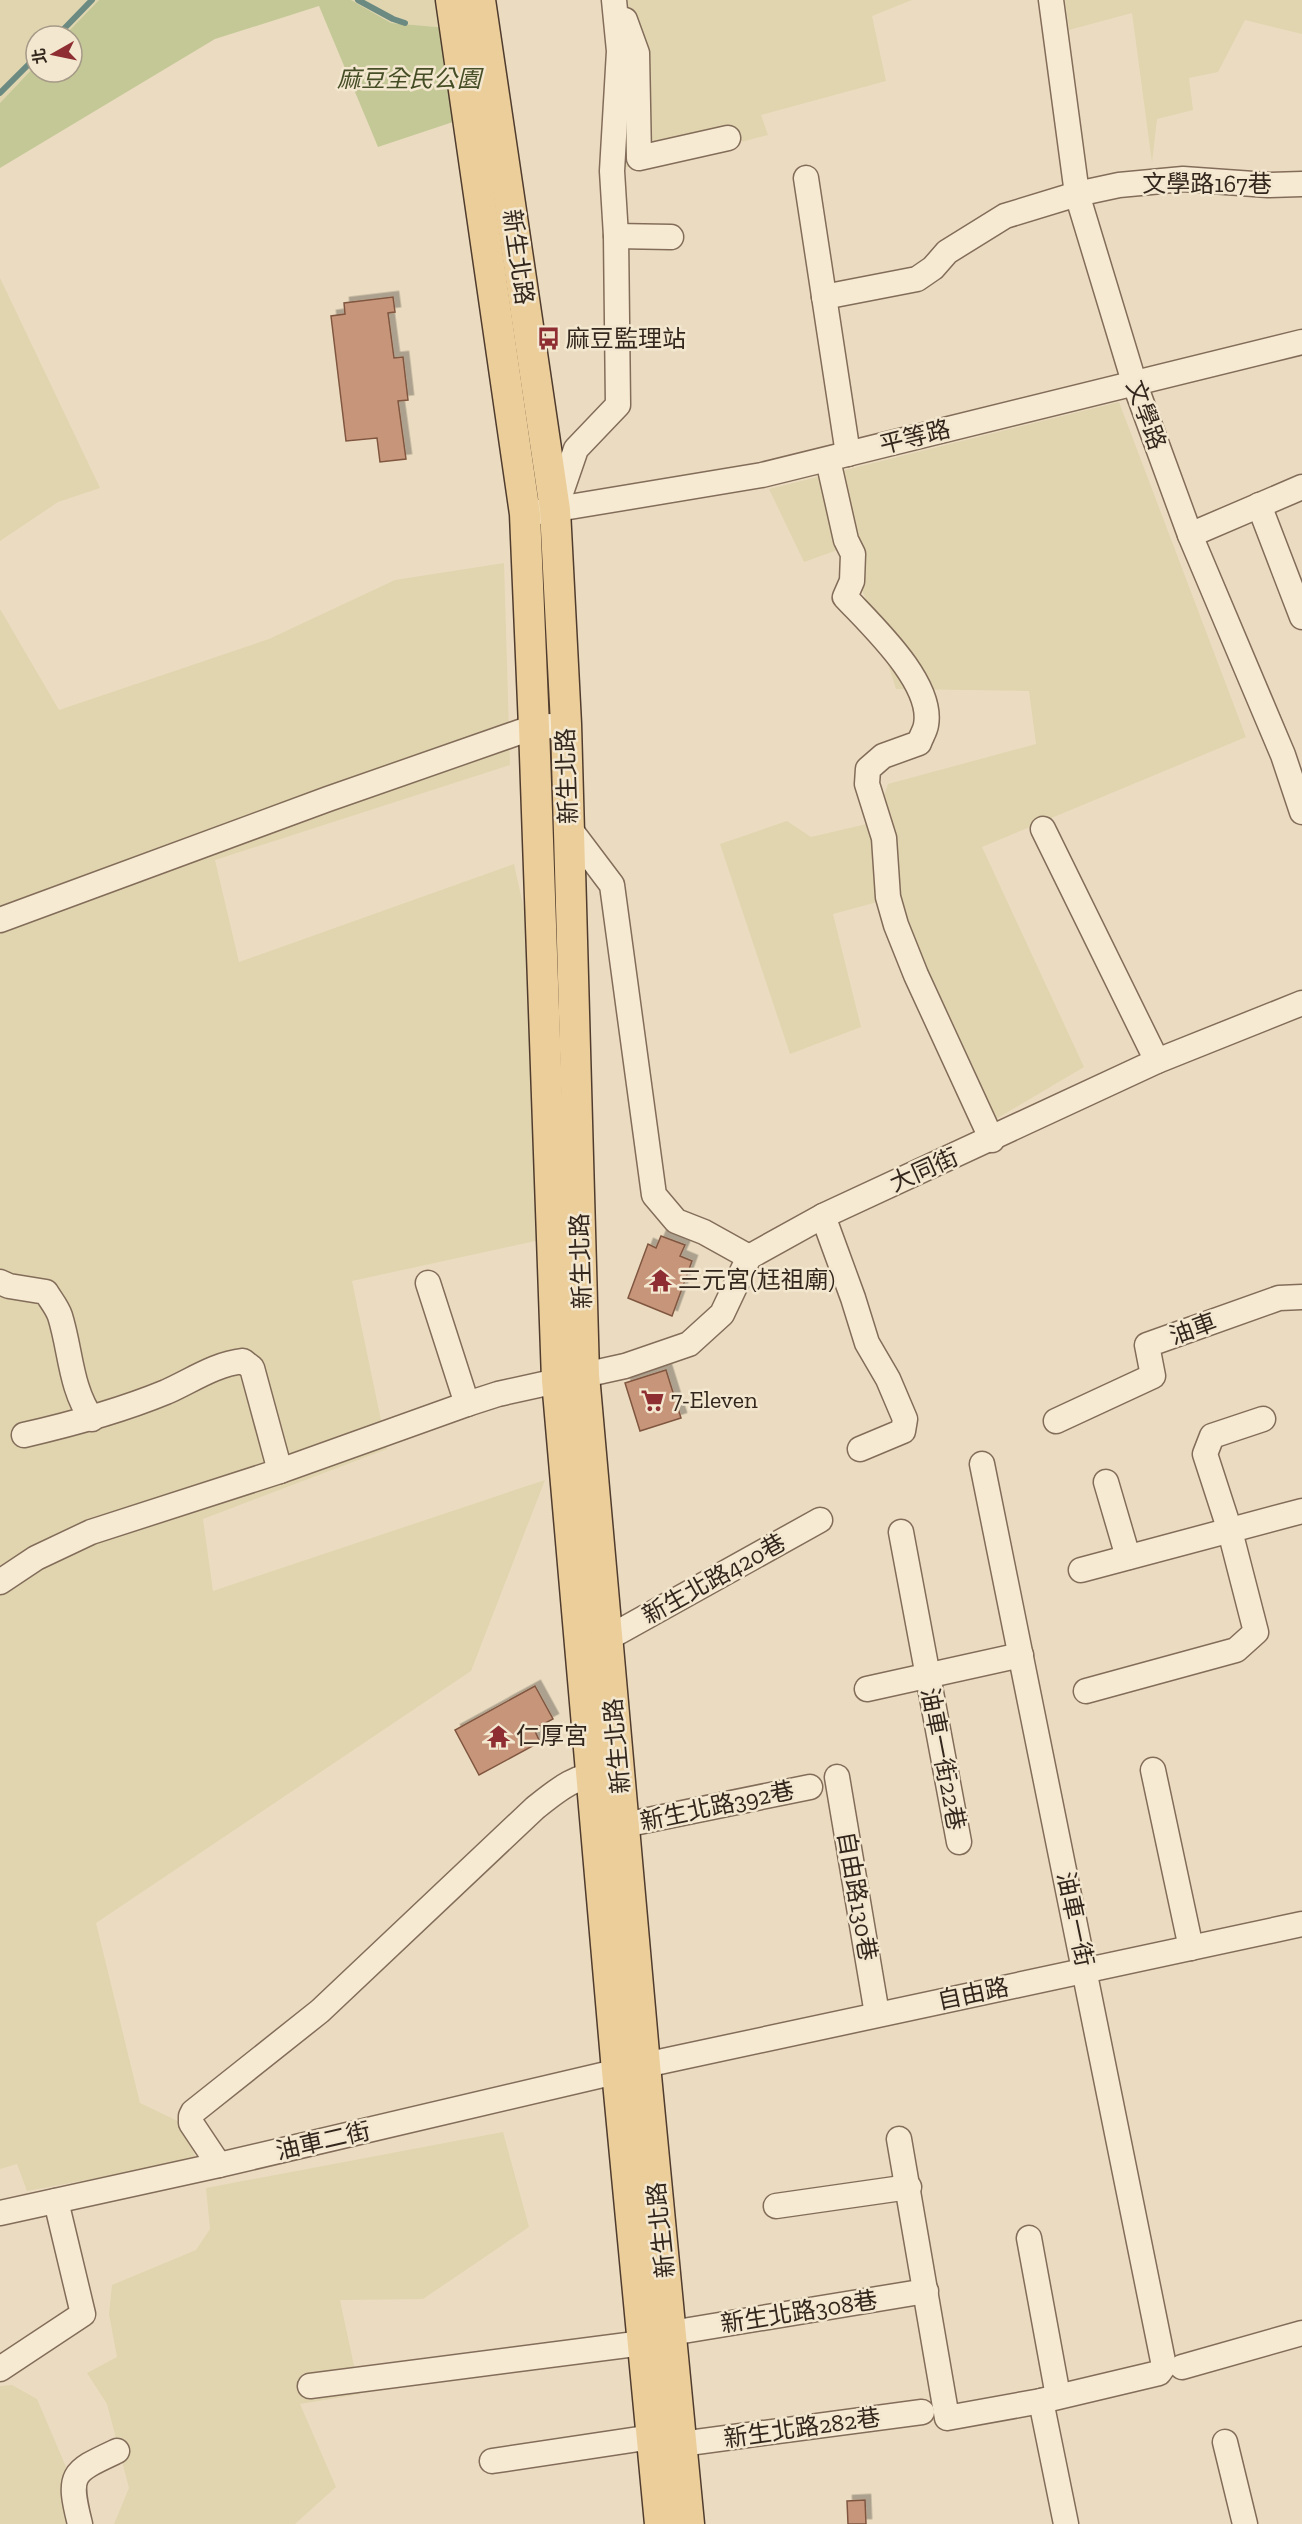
<svg xmlns="http://www.w3.org/2000/svg" width="1302" height="2524" font-family="'Zilla Slab','Noto Sans TC',serif">
<style>
.farmland{fill:#e0d5af}
.green{fill:#c4c896}
.lines{fill:none;stroke-linecap:round;stroke-linejoin:round}
.stream{stroke:#6b8a81;stroke-width:6}
.building{fill:#c79579;stroke:#805741;stroke-width:1.5;filter:url(#shadow)}
.minor-casing{stroke:#836d5a;stroke-width:27}
.major-casing{stroke:#503c2e;stroke-width:33}
.minor{stroke:#f6ead3;stroke-width:24}
.major{stroke:#ecce9a;stroke-width:30}
.labels{text-anchor:middle;stroke-width:5;stroke-linejoin:round;paint-order:stroke}
.park-label{font-size:24px;font-style:italic;fill:#464e25;stroke:#f3e7d0}
.street-label{font-size:24px;fill:#33271d;stroke:#f3e7d0}
.poi-label{font-size:24px;fill:#33271d;stroke:#f3e7d0;text-anchor:start}
</style>
<defs>
<filter id="shadow"><feDropShadow dx="5.5" dy="-5.5" stdDeviation="0" flood-color="#0004"/></filter>
</defs>
<rect width="100%" height="100%" fill="#ebdcc1"/>
<!-- farmland -->
<g class="farmland">
<path d="M0 0H99L64 36H36V65L0 103Z"/>
<path d="M351 0H469L471 30 391 23Z"/>
<path d="M620 0H912L872 16 886 81 761 115 768 135 646 167H617Z"/>
<path d="M1065 0H1302V34L1245 20 1218 72 1189 78 1193 110 1157 119 1152 163 1132 13 1069 30Z"/>
<path d="M0 278 100 488 58 502 0 541Z"/>
<path d="M1119 402 1246 737 982 847 1084 1067 991 1122 881 901 833 914 861 1027 790 1054 720 844 787 821 811 837 875 822 888 784 1036 744 1029 691 896 689 870 608 843 548 804 562 769 489Z"/>
<path d="M504 563 510 765 215 860 239 962 514 864 595 1228 352 1281 387 1449 203 1519 213 1591 545 1480 471 1671 96 1923 140 2103 184 2124 196 2160 27 2191 17 2164 0 2169V609L59 710 269 639 395 580Z"/>
<path d="M503 2132 529 2227 423 2299 340 2300 360 2394 300 2404 336 2487 295 2524H114L129 2488 107 2404 87 2373 117 2357 109 2314 112 2285 196 2250 210 2229 206 2188Z"/>
<path d="M12 2385 37 2399 69 2474 84 2524H0V2386Z"/>
</g>
<!-- green -->
<path class="green" d="M99 0H351L391 23 471 30 474 115 378 147 319 6 215 39 0 168V103L36 65V72H72V36H64Z"/>
<g class="lines">
<!-- stream -->
<g class="stream">
<path d="M358 0 393 19 405 23"/>
<path d="M57 36 92 0"/>
<path d="M0 93 36 57"/>
</g>
</g>
<!-- building -->
<g class="building">
<path d="M393 297 395 312 388 313 394 358 403 357 408 400 398 401 406 459 380 462 377 438 346 441 331 316 345 314 344 303Z"/>
<path d="M661 1236 685 1245 680 1256 692 1261 672 1316 628 1298 648 1244 656 1248Z"/>
<path d="M666 1370 681 1418 640 1431 625 1383Z"/>
<path d="M535 1686 553 1719 534 1729 540 1742 479 1775 455 1730Z"/>
<path d="M865 2500 866 2524H848L847 2501Z"/>
</g>
<g class="lines">
<defs>
<g id="minor">
<path d="M1051 0 1077 194 1134 382 1190 535 1283 755 1302 812"/>
<path d="M625 20 637 53 639 158 728 138"/>
<path d="M806 178 848 454"/>
<path d="M616 236 671 237"/>
<path d="M824 297 917 279 933 268 947 252 1005 216 1077 194 1119 185 1183 179 1268 185 1302 184"/>
<path d="M828 460 846 540 853 554 852 581 845 597C871 625 934 683 926 725 925 731 921 737 919 743L883 756 868 769 867 784 884 838 888 897 896 925 916 975 992 1140"/>
<path d="M1259 505 1302 617"/>
<path d="M555 510 576 449 618 405 616 236 612 171 619 51 614 0"/>
<path d="M539 512 762 475 1302 342"/>
<path d="M1190 535 1302 487"/>
<path d="M569 828 612 885 654 1195 676 1221 704 1232 749 1257"/>
<path d="M1043 829 1157 1061"/>
<path d="M0 920 328 799 534 727 552 726"/>
<path d="M823 1216 853 1298 867 1343 888 1379 905 1419 903 1431 860 1449"/>
<path d="M0 1282 9 1286 46 1292C50 1299 57 1307 60 1316 71 1351 70 1388 92 1419"/>
<path d="M428 1283 467 1404"/>
<path d="M1056 1421 1153 1376 1147 1345 1279 1298 1302 1297"/>
<path d="M24 1435C72 1424 120 1411 166 1392 191 1381 215 1364 243 1361L252 1368 280 1471"/>
<path d="M1106 1482 1128 1557"/>
<path d="M901 1532 959 1842"/>
<path d="M1081 1570 1302 1511"/>
<path d="M0 1582 36 1558 91 1532 280 1471 467 1404 498 1394 625 1366 689 1344 722 1314 749 1257 823 1216 1157 1061 1302 1003"/>
<path d="M608 1638 820 1520"/>
<path d="M867 1689 1021 1655"/>
<path d="M1086 1691 1236 1650 1256 1632 1230 1531 1205 1454 1212 1436 1263 1419"/>
<path d="M1153 1770 1191 1948"/>
<path d="M837 1777 877 2014"/>
<path d="M624 1825 810 1787"/>
<path d="M899 2139 947 2418 1041 2401 1159 2373 1164 2366 982 1464"/>
<path d="M219 2165 191 2123V2116L193 2112 320 2011 535 1808C560 1788 574 1776 608 1772"/>
<path d="M776 2206 909 2187"/>
<path d="M0 2213 219 2165 645 2065 1302 1924"/>
<path d="M1029 2238 1058 2396"/>
<path d="M671 2333 926 2291"/>
<path d="M1182 2367 1302 2333"/>
<path d="M0 2369 83 2314 56 2201"/>
<path d="M310 2386 643 2343"/>
<path d="M1041 2401 1066 2524"/>
<path d="M1225 2442 1245 2524"/>
<path d="M681 2444 922 2412"/>
<path d="M492 2461 652 2437"/>
<path d="M80 2524C67 2473 72 2472 117 2451"/>
</g>
<g id="major">
<path d="M451 0 525 514 534 727 557 1380 617 2071 660 2524"/>
<path d="M480 0 555 510 566 724 584 1375 645 2065 689 2524"/>
</g>
</defs>
<!-- minor casing -->
<use href="#minor" class="minor-casing"/>
<!-- major casing -->
<use href="#major" class="major-casing"/>
<!-- minor -->
<use href="#minor" class="minor"/>
<!-- major -->
<use href="#major" class="major"/>
</g>
<!-- icons -->
<defs>
<symbol id="bus-bare" viewBox="-9 -9 18 18"><path d="M-5-6H5V4H4V6H2V4H-2V6H-4V4H-5ZM-3.5-4V0h7V-4ZM-3.5 1.2v1.5H-2V1.2ZM2 1.2v1.5H3.5V1.2Z" fill="#8e2e33" stroke="#f3e7d0" stroke-width="2.5" paint-order="stroke"/></symbol>
<symbol id="temple-bare" viewBox="-9 -9 18 18"><path d="M0-6L5-2H3V0L6.5 2.5H4V6H1.5V3h-3V6H-4V2.5H-6.5L-3 0V-2H-5Z" fill="#8e2e33" stroke="#f3e7d0" stroke-width="2.5" paint-order="stroke"/></symbol>
<symbol id="supermarket-bare" viewBox="-9 -9 18 18"><path d="M-6-5.5h2.5l.6 2H6L4.5 2H-2.5L-4.4-4H-6ZM-1.5 3.2a1.3 1.3 0 1 0 .1 0ZM3 3.2a1.3 1.3 0 1 0 .1 0Z" fill="#8e2e33" stroke="#f3e7d0" stroke-width="2.5" paint-order="stroke"/></symbol>
</defs>
<g fill-rule="evenodd">
<use href="#bus-bare" x="532" y="322" width="33" height="33"/>
<use href="#temple-bare" x="644" y="1264" width="33" height="33"/>
<use href="#supermarket-bare" x="636" y="1384" width="33" height="33"/>
<use href="#temple-bare" x="482" y="1720" width="33" height="33"/>
</g>
<g class="labels">
<!-- park labels -->
<g class="park-label">
<text x="409" y="87">麻豆全民公園</text>
</g>
<!-- street labels -->
<g class="street-label">
<text x="1207" y="192">文學路167巷</text>
<text transform="translate(518 257) rotate(82)" y="8">新生北路</text>
<text transform="translate(1146 415) rotate(70)" y="8">文學路</text>
<text transform="translate(915 437) rotate(-14)" y="8">平等路</text>
<text transform="translate(567 776) rotate(-92)" y="8">新生北路</text>
<text transform="translate(924 1170) rotate(-24)" y="8">大同街</text>
<text transform="translate(581 1261) rotate(-92)" y="8">新生北路</text>
<text transform="translate(1193 1329) rotate(-20)" y="8">油車</text>
<text transform="translate(714 1579) rotate(-29)" y="8">新生北路420巷</text>
<text transform="translate(617 1746) rotate(-95)" y="8">新生北路</text>
<text transform="translate(943 1759) rotate(79)" y="8">油車一街22巷</text>
<text transform="translate(717 1806) rotate(-12)" y="8">新生北路392巷</text>
<text transform="translate(857 1896) rotate(80)" y="8">自由路130巷</text>
<text transform="translate(1075 1919) rotate(78)" y="8">油車一街</text>
<text transform="translate(973 1994) rotate(-12)" y="8">自由路</text>
<text transform="translate(323 2141) rotate(-13)" y="8">油車二街</text>
<text transform="translate(661 2230) rotate(-96)" y="8">新生北路</text>
<text transform="translate(799 2312) rotate(-9)" y="8">新生北路308巷</text>
<text transform="translate(802 2428) rotate(-8)" y="8">新生北路282巷</text>
</g>
<!-- poi labels -->
<g class="poi-label">
<text x="566" y="347">麻豆監理站</text>
<text x="678" y="1288">三元宮(尪祖廟)</text>
<text x="671" y="1408">7-Eleven</text>
<text x="516" y="1744">仁厚宮</text>
</g>
</g>
<!-- north arrow -->
<g transform="translate(54 54) rotate(261)"><circle r="28" fill="#f3e7d0" stroke="#a69a88" stroke-width="1.5"/>
<path d="M0-4.5L10 22L0 15L-10 22Z" fill="#8e2e33"/>
<text y="-9" font-size="16" font-weight="bold" text-anchor="middle" fill="#33271d">北</text>
</g>
</svg>
